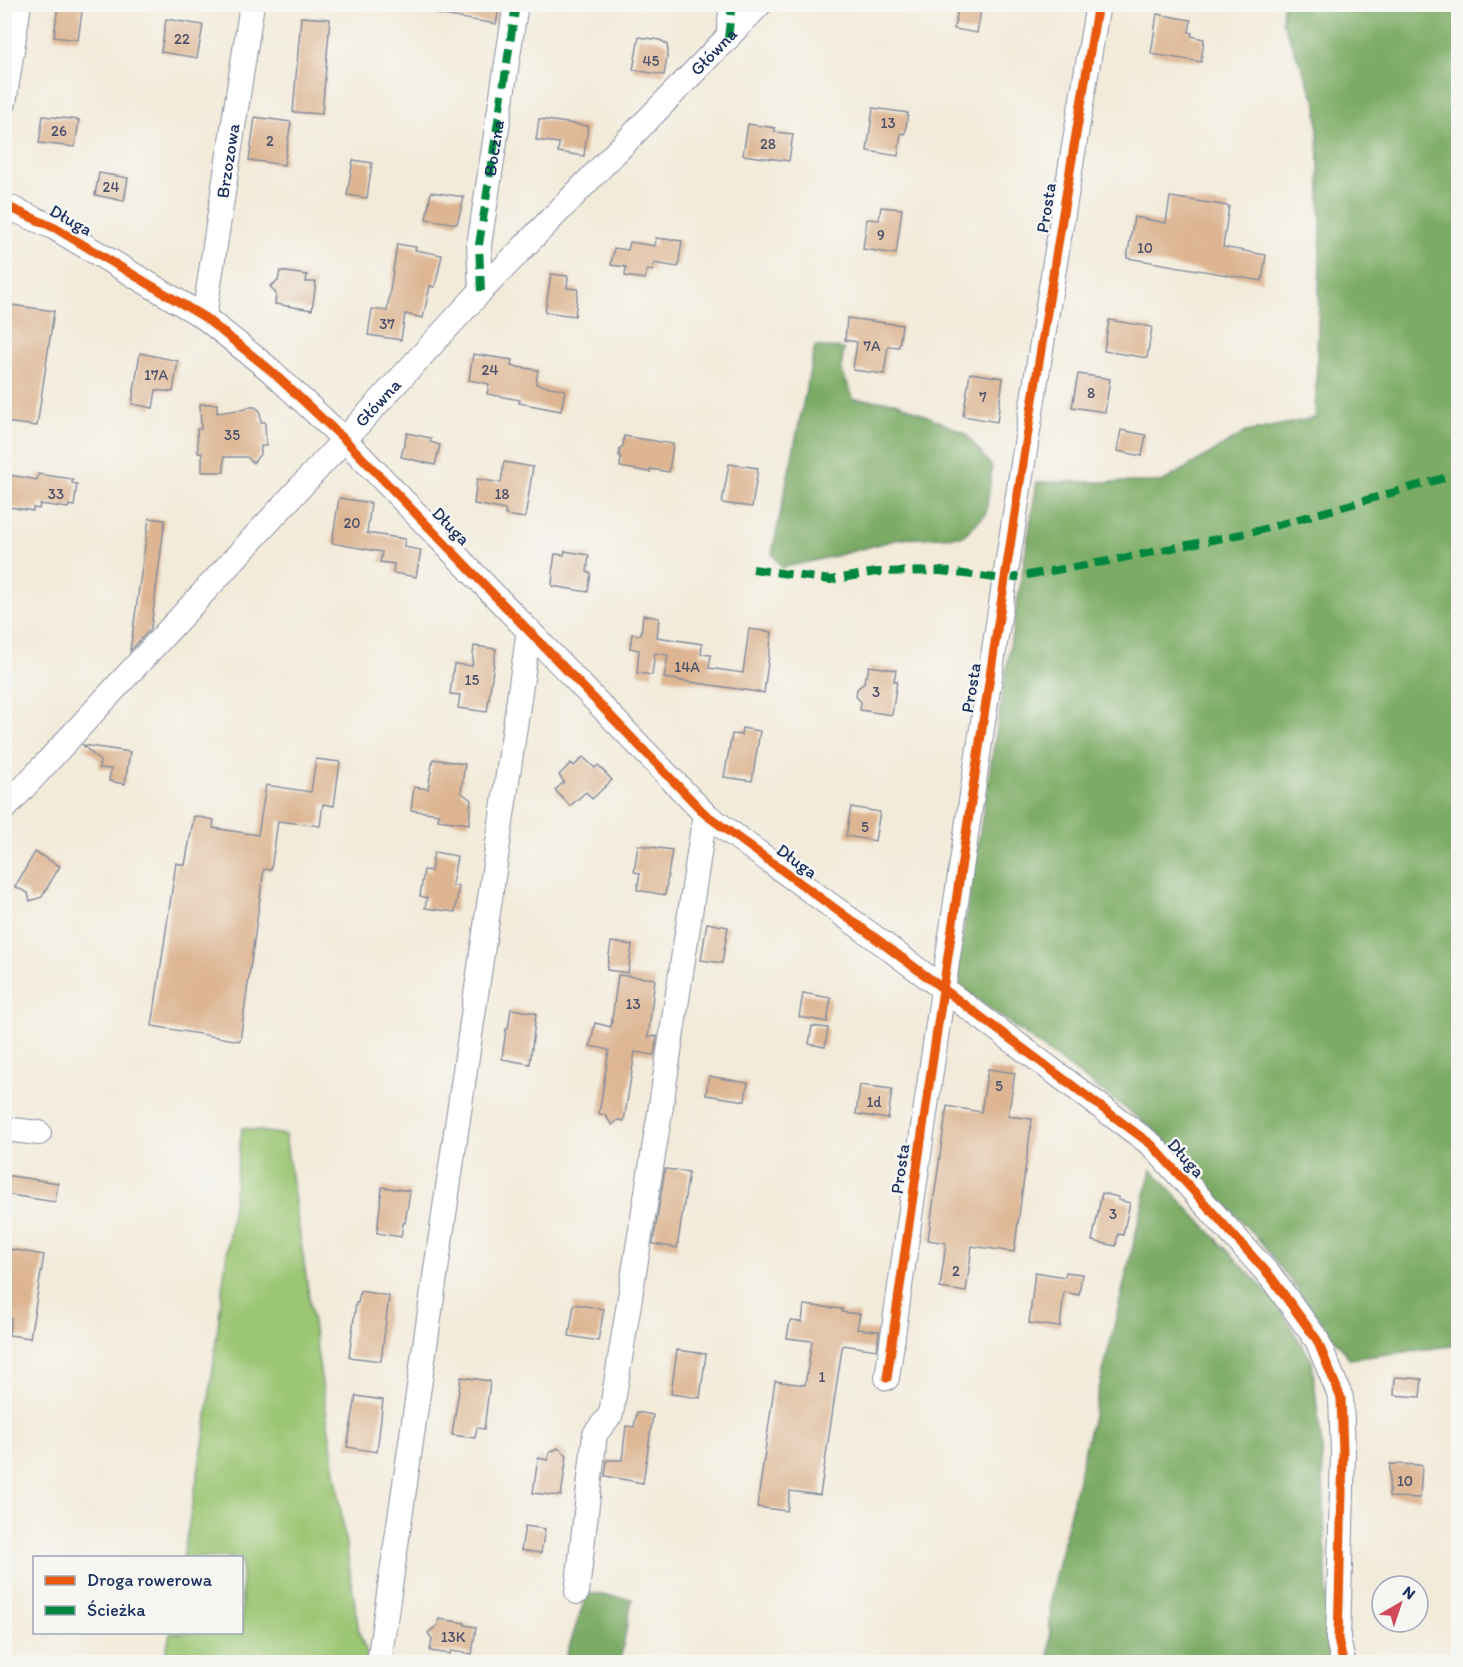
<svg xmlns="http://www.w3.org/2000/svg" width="1463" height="1667" font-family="Itim,sans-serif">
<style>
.green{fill:#9bc673;stroke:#5b7a68;stroke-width:1.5}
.forest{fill:#7cab65;stroke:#4c6d62;stroke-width:1.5}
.building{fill:#ddb592}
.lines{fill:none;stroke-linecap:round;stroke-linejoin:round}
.street-casing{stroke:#878d9c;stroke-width:26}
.street{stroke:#fff;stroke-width:24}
.quiet{stroke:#00873e;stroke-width:8;stroke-dasharray:15 8;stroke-linecap:butt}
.cycleway-casing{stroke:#f6f6f2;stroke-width:13}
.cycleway{stroke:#e8590c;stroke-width:9}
.labels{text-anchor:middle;stroke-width:5;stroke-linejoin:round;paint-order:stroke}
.number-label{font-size:15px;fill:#4c506b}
.street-label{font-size:18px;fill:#1b2f5e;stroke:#f6f6f2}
</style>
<rect width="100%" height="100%" fill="#f6f6f2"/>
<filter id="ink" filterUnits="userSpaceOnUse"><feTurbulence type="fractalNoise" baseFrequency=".0167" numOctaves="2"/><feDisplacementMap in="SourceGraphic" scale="12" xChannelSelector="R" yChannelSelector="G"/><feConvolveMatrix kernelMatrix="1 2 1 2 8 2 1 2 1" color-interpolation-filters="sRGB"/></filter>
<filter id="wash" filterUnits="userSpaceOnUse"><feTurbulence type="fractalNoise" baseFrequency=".008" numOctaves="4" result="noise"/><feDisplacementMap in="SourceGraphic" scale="24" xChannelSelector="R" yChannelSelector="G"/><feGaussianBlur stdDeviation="1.35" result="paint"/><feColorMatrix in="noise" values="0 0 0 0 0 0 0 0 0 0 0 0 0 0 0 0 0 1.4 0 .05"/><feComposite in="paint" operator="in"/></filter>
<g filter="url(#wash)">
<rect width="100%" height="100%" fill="#f3ebda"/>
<!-- green -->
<path class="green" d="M242 1128 285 1135 359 1632 370 1662H164L170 1633 242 1632V1558L183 1557 205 1433Z"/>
<!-- forest -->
<g class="forest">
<path d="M1283 5H1458V1345L1350 1359 1261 1242 1156 1131 955 983 1037 482H1162L1246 432 1315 418 1321 228 1317 104 1282 21Z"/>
<path d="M815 346 844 349 841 369 854 399 896 402 965 433 992 467 986 514 963 536 899 539 839 555 782 568 772 553Z"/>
<path d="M1151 1169 1275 1301 1312 1361 1322 1450 1328 1624 1338 1662H1049L1051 1593Z"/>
<path d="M587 1593 632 1599 620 1662H564Z"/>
</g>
<g id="blocks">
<!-- building -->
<g class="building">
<path d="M58 4H83L78 40 54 37Z"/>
<path d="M437 4H500L496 24 436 14Z"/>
<path d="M959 4H982L977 33 954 29Z"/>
<path d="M1157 14 1191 20 1189 32 1192 33 1191 36 1204 39 1201 62 1151 54Z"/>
<path d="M301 17 330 19 322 114 293 112Z"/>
<path d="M166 19 203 25 197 58 161 52Z"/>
<path d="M639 37 660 40 667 44 668 52 664 75 633 70Z"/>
<path d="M873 108 908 113 905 134 901 133 898 156 867 151Z"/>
<path d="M43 116 79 120 75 147 39 143Z"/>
<path d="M255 117 291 122 284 165 249 160Z"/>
<path d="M539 119 588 126 584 156 558 152 559 143 536 140Z"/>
<path d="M748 124 775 128V132L793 134 789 161 743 155Z"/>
<path d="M353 160 372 163 367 198 347 195Z"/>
<path d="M99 173 128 178 124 201 95 195Z"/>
<path d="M431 192 464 197 457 224 426 219Z"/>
<path d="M1170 197 1229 206 1223 247 1266 255 1262 281 1127 258 1134 217 1166 223Z"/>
<path d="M881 207 902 209 896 254 863 249 867 219 879 220Z"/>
<path d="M656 238 682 241 678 267 654 263 653 271 647 270 645 279 625 276 626 267 611 265 614 248 628 250 630 242 655 246Z"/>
<path d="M397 244 416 247 415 250 442 255 435 287 430 286 423 318 405 314 401 340 368 335 372 309 387 311Z"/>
<path d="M280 271 307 275 306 282H316L312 310 275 304 276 294 270 286 278 281Z"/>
<path d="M551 274 568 276 567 288 578 289 575 316 545 312Z"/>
<path d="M4 304 54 311 37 426 4 422Z"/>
<path d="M847 318 902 325 899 347 888 346 884 374 853 370 857 342 845 340Z"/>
<path d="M1109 320 1152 327 1147 358 1104 351Z"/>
<path d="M140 353 178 361 173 392 156 390 153 408 132 404Z"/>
<path d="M473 354 512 360 511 366 538 370 536 384 565 390 561 411 519 403 520 400 487 394 489 384 469 380Z"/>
<path d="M970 373 1003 378 997 422 963 416Z"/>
<path d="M1078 374 1110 379 1105 412 1072 407Z"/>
<path d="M200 404H217V413L246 409 248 407H255L260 411 261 422H265L266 446H261V453L253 463 247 457H224V472H202V453H198L197 429H201Z"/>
<path d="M1121 430 1146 435 1142 456 1117 451Z"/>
<path d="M407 433 431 438 430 442 440 445 435 465 401 457Z"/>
<path d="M624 436 673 444 669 472 650 469V472L620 467 621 458 619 455 620 448 623 446Z"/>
<path d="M504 462 533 467 525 518 505 515 506 510 474 504 477 479 501 483Z"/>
<path d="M729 464 758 468 752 507 722 503Z"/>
<path d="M4 474 37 480 38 474 73 479 72 483 77 484 74 506 69 505 68 508 40 504 39 509 33 508V511L4 506Z"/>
<path d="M339 498 371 503 367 533 405 539 404 547 421 550 416 577 393 573 394 564 380 562 382 552 332 543Z"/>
<path d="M149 518 165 520 151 628 130 651Z"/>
<path d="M565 551 589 555 587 572 591 573 588 592 552 586 553 573H552L555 554 564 555Z"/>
<path d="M643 615 659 618 657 637 702 644 701 654 711 655 709 668 743 673 749 629 772 632 764 693 664 678 668 655 655 653 652 675 637 673 639 650 630 648 632 634 641 635Z"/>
<path d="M474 646 496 649 487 712 458 708 460 695 450 694 454 664 472 666Z"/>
<path d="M869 666 896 670 894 681H897L892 715 860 710 861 702 856 696 857 689 864 683 865 676H867Z"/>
<path d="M742 728 760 731 752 781 724 777 732 734 741 735Z"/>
<path d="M83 745 130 752 125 784 109 781 111 769 99 768 100 761Z"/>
<path d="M583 757 595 768 598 765 612 780 592 799 586 792 570 806 555 790 564 782 559 775 571 763 574 766Z"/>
<path d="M316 759 340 762 334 806 323 804 320 826 278 821 271 870 264 869 240 1041 152 1026 176 863 185 865 194 816 214 820 213 828 258 835 266 785 311 792Z"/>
<path d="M433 759 465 764 461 792 471 800 469 824 438 820 439 814 411 810 414 787 428 789Z"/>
<path d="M851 807 880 812 875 841 846 836Z"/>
<path d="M638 845 672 850 665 895 637 890 640 873 634 872Z"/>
<path d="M35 852 60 866 42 897 30 901 28 893 15 887Z"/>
<path d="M434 852 457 856 452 885 459 886 455 912 425 908 427 898 420 896 424 870 431 871Z"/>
<path d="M707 923 728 927 722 963 701 960Z"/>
<path d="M611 942 632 945 628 973 607 970Z"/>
<path d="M618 975 655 979 648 1037 657 1036 654 1055 635 1052 624 1121 618 1120 612 1125 605 1115 599 1114 609 1050 590 1046 595 1023 611 1027Z"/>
<path d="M803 993 831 998 827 1022 799 1017Z"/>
<path d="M511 1009 536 1013 530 1064 502 1059 506 1029H508Z"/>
<path d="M812 1026 828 1028 825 1047 809 1044Z"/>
<path d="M988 1069 1015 1073 1008 1116 1032 1119 1014 1252 972 1246 966 1292 940 1288 946 1243 928 1240 947 1106 981 1112Z"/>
<path d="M709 1076 748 1083 745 1101 706 1095Z"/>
<path d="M860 1085 892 1089 888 1119 856 1114Z"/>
<path d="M665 1169 689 1172 677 1248 653 1244Z"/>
<path d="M4 1175 58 1183 55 1202 4 1194Z"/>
<path d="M382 1187 410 1191 405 1223H403L401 1237 377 1233Z"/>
<path d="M1102 1193 1118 1197V1200L1130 1203 1123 1235 1118 1234 1116 1246 1092 1241Z"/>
<path d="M4 1248 44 1255 30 1338 9 1335 11 1318 4 1317Z"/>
<path d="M1035 1272 1065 1277 1066 1272 1082 1274 1079 1295 1064 1292 1060 1327 1029 1323Z"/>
<path d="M360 1291 389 1296 381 1361 349 1357 356 1303H358Z"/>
<path d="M574 1304 604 1309 598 1341 569 1336Z"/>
<path d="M804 1305 842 1309V1312L860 1314 857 1329 879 1331 877 1350 843 1345 842 1349 820 1495 790 1491 787 1511 757 1507 775 1381 805 1385 812 1341 787 1338 790 1321 802 1322Z"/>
<path d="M677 1350 706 1354 700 1398 671 1394Z"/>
<path d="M461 1377 490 1381 484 1429 477 1428 475 1438 452 1435Z"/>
<path d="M1395 1377 1422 1379 1420 1397 1394 1395Z"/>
<path d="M356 1396 383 1400 377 1452 347 1447Z"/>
<path d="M637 1412 653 1415 643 1483 605 1476 607 1460H622L626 1426 634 1427Z"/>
<path d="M558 1448 567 1455 561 1496 533 1493 538 1458 548 1460 549 1453Z"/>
<path d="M1390 1464 1422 1465 1420 1498 1389 1497Z"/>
<path d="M525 1526 545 1529 541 1553 521 1550Z"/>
<path d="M439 1619 465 1623V1625L476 1627 472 1654 451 1651 450 1654 430 1651 432 1639 428 1633 438 1625Z"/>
</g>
</g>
</g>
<g filter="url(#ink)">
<use href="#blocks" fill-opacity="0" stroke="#878d9c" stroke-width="1.5"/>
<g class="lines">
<defs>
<g id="street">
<path d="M728 38 732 4"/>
<path d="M4 103 19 4"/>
<path d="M4 205 55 228 204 317 269 369 344 439 705 814 874 937 1152 1145 1271 1277 1317 1340 1341 1398 1343 1453 1338 1639 1343 1662"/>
<path id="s1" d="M481 291 479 245 516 4"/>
<path id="s2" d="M204 317 252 4"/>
<path id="s3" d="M4 809 481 291 760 4"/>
<path d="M4 1129 39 1133"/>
<path d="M887 1378C952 919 1020 461 1098 4"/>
<path d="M577 1592 595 1434 611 1414 660 1112 705 814"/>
<path d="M379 1662 529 630"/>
</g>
</defs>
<!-- street casing -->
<use href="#street" class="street-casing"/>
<!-- street -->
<use href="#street" class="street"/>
<!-- quiet -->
<g class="quiet">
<path d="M728 38 732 4"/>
<path d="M481 291 479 245 516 4"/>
<path d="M753 569 830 580 876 572 941 571 1004 579 1103 562 1257 531 1458 474"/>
</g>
<defs>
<g id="cycleway">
<path d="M4 205 55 228 204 317 269 369 344 439 705 814 874 937 1152 1145 1271 1277 1317 1340 1341 1398 1343 1453 1338 1639 1343 1662"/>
<path d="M887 1378C952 919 1020 461 1098 4"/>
</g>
</defs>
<!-- cycleway casing -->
<use href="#cycleway" class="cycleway-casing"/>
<!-- cycleway -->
<use href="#cycleway" class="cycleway"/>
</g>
</g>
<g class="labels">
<!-- number labels -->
<g class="number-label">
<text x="182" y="44">22</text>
<text x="651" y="66">45</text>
<text x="888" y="128">13</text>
<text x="59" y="136">26</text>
<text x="270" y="146">2</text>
<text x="768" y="149">28</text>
<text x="111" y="192">24</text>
<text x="881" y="240">9</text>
<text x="1145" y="253">10</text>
<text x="387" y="329">37</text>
<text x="872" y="351">7A</text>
<text x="490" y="375">24</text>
<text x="156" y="380">17A</text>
<text x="1091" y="398">8</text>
<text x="983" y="402">7</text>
<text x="232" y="440">35</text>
<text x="56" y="499">33</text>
<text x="502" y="499">18</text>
<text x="352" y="528">20</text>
<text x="687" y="672">14A</text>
<text x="472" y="685">15</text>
<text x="876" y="697">3</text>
<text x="865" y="832">5</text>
<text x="633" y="1009">13</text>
<text x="999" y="1091">5</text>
<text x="874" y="1107">1d</text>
<text x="1113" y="1219">3</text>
<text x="956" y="1276">2</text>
<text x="822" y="1382">1</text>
<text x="1405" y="1486">10</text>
<text x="453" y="1642">13K</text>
</g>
<!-- street labels -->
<g class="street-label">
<text dy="6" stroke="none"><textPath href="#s3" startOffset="1038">Główna</textPath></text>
<text dy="6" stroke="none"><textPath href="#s1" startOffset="144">Boczna</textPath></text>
<text dy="6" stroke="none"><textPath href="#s2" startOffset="158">Brzozowa</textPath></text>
<text transform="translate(1046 208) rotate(-81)" y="6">Prosta</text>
<text transform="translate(71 220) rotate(29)" y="6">Długa</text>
<text dy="6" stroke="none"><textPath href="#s3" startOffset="552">Główna</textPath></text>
<text transform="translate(451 526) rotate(46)" y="6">Długa</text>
<text transform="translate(971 688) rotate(-81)" y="6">Prosta</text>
<text transform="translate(797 861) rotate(36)" y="6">Długa</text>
<text transform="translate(1186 1158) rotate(48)" y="6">Długa</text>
<text transform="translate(900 1169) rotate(-82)" y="6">Prosta</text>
</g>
</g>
<!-- margin -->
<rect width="1463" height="1667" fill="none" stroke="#f6f6f2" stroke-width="24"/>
<!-- legend -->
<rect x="33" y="1556" width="210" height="78" fill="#f6f6f2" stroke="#9ea6b7" stroke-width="1.5"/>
<rect x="45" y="1576" width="30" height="9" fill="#e8590c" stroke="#9ea6b7" stroke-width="1.5"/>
<text x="87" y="1586" font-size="18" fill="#1b2f5e">Droga rowerowa</text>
<rect x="45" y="1606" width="30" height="9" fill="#00873e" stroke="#9ea6b7" stroke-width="1.5"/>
<text x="87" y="1616" font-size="18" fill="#1b2f5e">Ścieżka</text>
<!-- north arrow -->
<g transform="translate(1400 1604) rotate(39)"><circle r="28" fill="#f6f6f2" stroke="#9ea6b7" stroke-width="1.5"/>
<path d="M0-4.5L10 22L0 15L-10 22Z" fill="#d1495b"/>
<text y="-9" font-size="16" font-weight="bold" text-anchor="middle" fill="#1b2f5e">N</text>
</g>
</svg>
